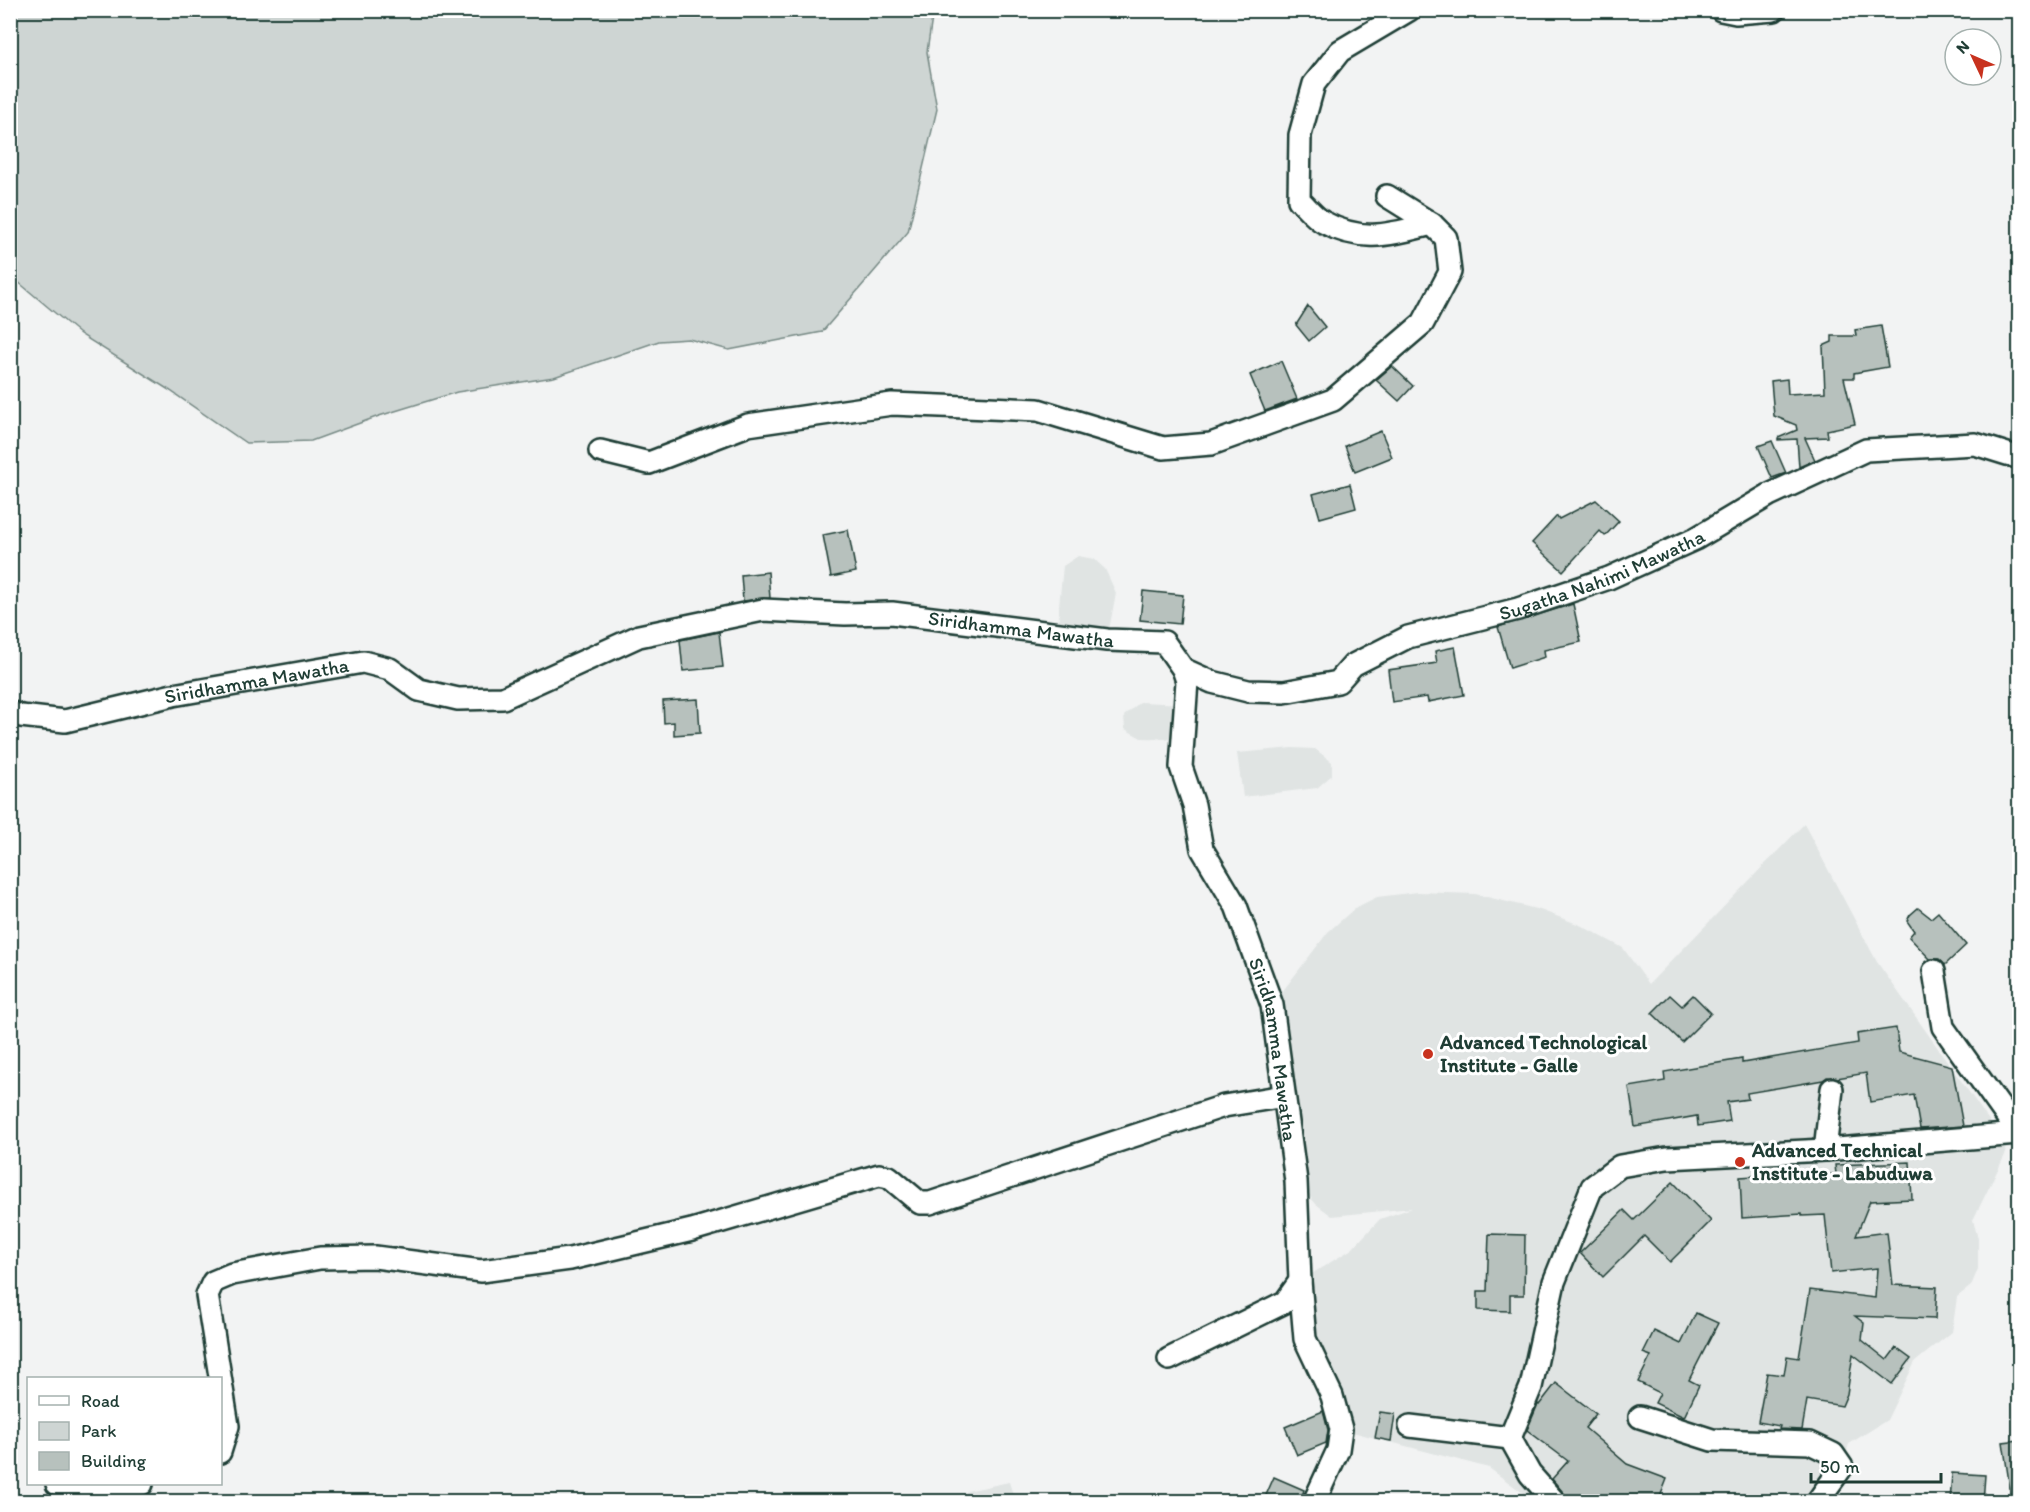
<svg xmlns="http://www.w3.org/2000/svg" width="2030" height="1512" font-family="Itim,sans-serif">
<style>
.built{fill:#e0e4e3}
.green{fill:#ced5d3;stroke:#768984;stroke-width:1.5}
.building{fill:#b7c1bd;stroke:#1f3d34;stroke-width:1.5}
.lines{fill:none;stroke-linecap:round;stroke-linejoin:round}
.minor-casing{stroke:#1f3d34;stroke-width:26}
.minor{stroke:#fff;stroke-width:21}
.poi-dot{fill:#c8321e;stroke:#fff;stroke-width:2}
.labels{text-anchor:middle;stroke-width:6;stroke-linejoin:round;paint-order:stroke}
.street-label{font-size:20px;fill:#1f3d34;stroke:#fff}
.poi-label{font-size:20px;font-weight:bold;fill:#1f3d34;stroke:#fff;text-anchor:start}
</style>
<rect width="100%" height="100%" fill="#f2f3f3"/>
<filter id="ink" filterUnits="userSpaceOnUse"><feTurbulence type="fractalNoise" baseFrequency=".0167" numOctaves="2"/><feDisplacementMap in="SourceGraphic" scale="12" xChannelSelector="R" yChannelSelector="G"/><feConvolveMatrix kernelMatrix="1 2 1 2 8 2 1 2 1" color-interpolation-filters="sRGB"/></filter>
<g filter="url(#ink)">
<!-- built -->
<g class="built">
<path d="M1078 556 1094 559 1105 569 1116 593 1107 640 1059 633V606L1063 566Z"/>
<path d="M1140 702 1185 704 1182 739 1141 738 1125 729 1124 716Z"/>
<path d="M1292 748 1315 749 1332 762V775L1317 788 1243 797 1237 753Z"/>
<path d="M1804 824 1877 962 2000 1136 2006 1153 1973 1220 1978 1239V1269L1971 1286 1957 1297 1952 1332 1915 1362 1887 1420 1849 1444 1841 1471 1817 1501H1534L1489 1468 1341 1429 1305 1339 1300 1281 1352 1249 1380 1219 1412 1208 1332 1216 1316 1204 1296 1181 1272 1005 1328 932 1355 908 1377 897 1418 892 1475 894 1540 910 1580 925 1623 948 1649 984Z"/>
<path d="M1009 1482 1015 1501H957L967 1491Z"/>
</g>
<!-- green -->
<path class="green" d="M11 10 933 11 927 52 937 109 908 232 822 332 729 350 689 339 659 341 554 377 457 392 379 416 311 441 246 443 169 390 80 334 11 276Z"/>
<!-- building -->
<g class="building">
<path d="M1308 306 1325 327 1309 341 1296 325Z"/>
<path d="M1881 326 1888 367 1854 373V378H1844L1855 424 1827 430 1828 437 1805 438 1815 460 1799 467 1797 439 1778 440V438L1797 430 1796 425 1774 416 1771 381 1787 379 1788 394 1825 392 1823 346 1832 342V336H1856L1855 330Z"/>
<path d="M1281 361 1297 399 1265 411 1250 375Z"/>
<path d="M1392 366 1413 386 1399 401 1376 380Z"/>
<path d="M1381 431 1392 457 1355 472 1345 446Z"/>
<path d="M1772 441 1786 473 1772 478 1758 446Z"/>
<path d="M1350 484 1356 508 1320 518 1313 494Z"/>
<path d="M1596 500 1619 521 1605 536 1600 531 1563 571 1532 543 1557 516 1559 519Z"/>
<path d="M848 530 856 572 831 577 823 535Z"/>
<path d="M768 572 770 598 743 601 741 575Z"/>
<path d="M1143 591 1183 595 1180 624 1140 620Z"/>
<path d="M1573 604 1581 642 1544 650 1545 657 1510 668 1498 627Z"/>
<path d="M719 632 723 667 683 671 680 640Z"/>
<path d="M1455 647 1464 695 1428 702 1427 697 1392 702 1388 670 1437 663 1435 651Z"/>
<path d="M698 699 700 733 674 735V722L664 723 663 701Z"/>
<path d="M1918 908 1931 918 1938 912 1966 945 1945 965 1939 959H1930L1909 937 1914 931 1907 921 1910 915Z"/>
<path d="M1670 995 1682 1006 1693 995 1711 1013 1682 1042 1652 1013Z"/>
<path d="M1896 1028 1899 1052 1952 1066 1963 1126 1920 1129 1914 1095 1870 1102 1866 1073 1837 1078 1827 1077 1823 1080 1747 1093 1748 1099 1727 1102 1730 1121 1698 1126 1697 1116 1635 1127 1629 1087 1665 1081 1664 1072 1742 1059V1063L1858 1043 1857 1034Z"/>
<path d="M1910 1162 1912 1199 1870 1201 1856 1236 1887 1232 1893 1285 1937 1287 1935 1319 1855 1316 1864 1323 1862 1340 1887 1360 1896 1348 1911 1359 1892 1384 1853 1354 1847 1394 1842 1406 1807 1400 1802 1430 1779 1429 1780 1426 1758 1422 1767 1373 1784 1375 1787 1356 1799 1358 1810 1290 1875 1298 1877 1268 1831 1273 1825 1215 1802 1216V1214L1742 1218 1740 1177 1786 1174V1177L1836 1174 1835 1165Z"/>
<path d="M1673 1182 1711 1221 1670 1262 1644 1236 1603 1277 1580 1253 1624 1210 1634 1220Z"/>
<path d="M1489 1234 1525 1235 1524 1295H1510V1311L1478 1310V1291H1487Z"/>
<path d="M1696 1313 1718 1323 1689 1380 1699 1385 1684 1417 1655 1403 1660 1393 1638 1382 1651 1356 1643 1353 1654 1331 1681 1344Z"/>
<path d="M1556 1383 1596 1414 1585 1428 1627 1464 1667 1479 1658 1502H1572L1566 1496 1552 1479 1568 1461 1527 1430 1538 1404 1539 1405Z"/>
<path d="M1323 1411 1328 1430 1326 1443 1297 1455 1285 1427Z"/>
<path d="M1380 1412 1395 1414 1391 1441 1375 1438Z"/>
<path d="M2019 1440V1495H2011L2003 1442Z"/>
<path d="M1952 1473 1985 1475 1983 1502H1950Z"/>
<path d="M1274 1477 1304 1490 1300 1502H1263Z"/>
</g>
<g class="lines">
<defs>
<g id="minor">
<path d="M1409 10 1340 51 1314 84 1300 135 1299 200C1307 207 1314 217 1323 222 1363 244 1391 234 1432 224"/>
<path d="M1721 10 1736 13 1774 10"/>
<path d="M600 451 649 463 748 425 892 404 1038 410 1163 448 1211 444 1333 400 1423 323 1450 272 1446 238 1432 224 1387 196"/>
<path id="s1" d="M1183 669 1212 682 1248 691 1284 692 1338 682 1353 665 1408 637 1518 609 1609 578 1695 539 1769 495 1866 450 1975 444 2020 458"/>
<path id="s2" d="M10 712 21 716 65 721 173 695 363 662 390 669 419 690 458 699 503 698 639 636 763 610 845 614 892 613 1107 640 1164 642 1183 669 1187 681 1181 767 1194 805 1202 849 1236 906 1272 1005 1296 1181 1300 1281 1305 1339 1332 1396 1341 1429 1338 1450 1314 1502"/>
<path d="M1934 971 1943 1027 2020 1135"/>
<path d="M1832 1089 1825 1150 2018 1134"/>
<path d="M1169 1359 1285 1302 1300 1281"/>
<path d="M1640 1417 1712 1440 1810 1443 1833 1454 1842 1467 1817 1502"/>
<path d="M1410 1426 1510 1438 1531 1387 1554 1282 1592 1187 1620 1166 1667 1158 1825 1150"/>
<path d="M1510 1438 1530 1474 1555 1502"/>
<path d="M220 1452 228 1426 207 1295 213 1282 232 1274 320 1258 375 1257 481 1271 570 1259 692 1230 879 1175 889 1177 920 1203H930L1224 1106 1284 1096"/>
<path d="M57 1484 108 1493 142 1484"/>
</g>
</defs>
<!-- minor casing -->
<use href="#minor" class="minor-casing"/>
<!-- minor -->
<use href="#minor" class="minor"/>
</g>
</g>
<!-- markers -->
<g class="poi-dot">
<circle cx="1428" cy="1054" r="6"/>
<circle cx="1740" cy="1162" r="6"/>
</g>
<g class="labels">
<!-- street labels -->
<g class="street-label">
<text dy="7" stroke="none"><textPath href="#s1" startOffset="448">Sugatha Nahimi Mawatha</textPath></text>
<text dy="7" stroke="none"><textPath href="#s2" startOffset="1044">Siridhamma Mawatha</textPath></text>
<text dy="7" stroke="none"><textPath href="#s2" startOffset="252">Siridhamma Mawatha</textPath></text>
<text dy="7" stroke="none"><textPath href="#s2" startOffset="1620">Siridhamma Mawatha</textPath></text>
</g>
<!-- poi labels -->
<g class="poi-label">
<text x="1440" y="1049">Advanced Technological<tspan x="1440" dy="23">Institute - Galle</tspan></text>
<text x="1752" y="1157">Advanced Technical<tspan x="1752" dy="23">Institute - Labuduwa</tspan></text>
</g>
</g>
<!-- margin -->
<rect width="2030" height="1512" fill="none" stroke="#fff" stroke-width="36"/>
<rect x="18" y="18" width="1994" height="1476" fill="none" stroke="#1f3d34" stroke-width="2" filter="url(#ink)"/>
<!-- legend -->
<rect x="27" y="1377" width="195" height="108" fill="#ffffff" stroke="#a5b1ae" stroke-width="1.5"/>
<rect x="39" y="1396" width="30" height="9" fill="#ffffff" stroke="#a5b1ae" stroke-width="1.5"/>
<text x="81" y="1407" font-size="18" fill="#1f3d34">Road</text>
<rect x="39" y="1422" width="30" height="18" fill="#ced5d3" stroke="#a5b1ae" stroke-width="1.5"/>
<text x="81" y="1437" font-size="18" fill="#1f3d34">Park</text>
<rect x="39" y="1452" width="30" height="18" fill="#b7c1bd" stroke="#a5b1ae" stroke-width="1.5"/>
<text x="81" y="1467" font-size="18" fill="#1f3d34">Building</text>
<!-- north arrow -->
<g transform="translate(1973 57) rotate(314)"><circle r="28" fill="#ffffff" stroke="#a5b1ae" stroke-width="1.5"/>
<path d="M0-4.5L10 22L0 15L-10 22Z" fill="#c8321e"/>
<text y="-9" font-size="16" font-weight="bold" text-anchor="middle" fill="#1f3d34">N</text>
</g>
<!-- scale -->
<path d="M1811 1473v9h130v-9" fill="none" stroke="#1f3d34" stroke-width="3"/>
<text x="1820" y="1473" font-size="18" fill="#1f3d34" stroke="#ffffff" stroke-width="4.5" paint-order="stroke">50 m</text>
</svg>
